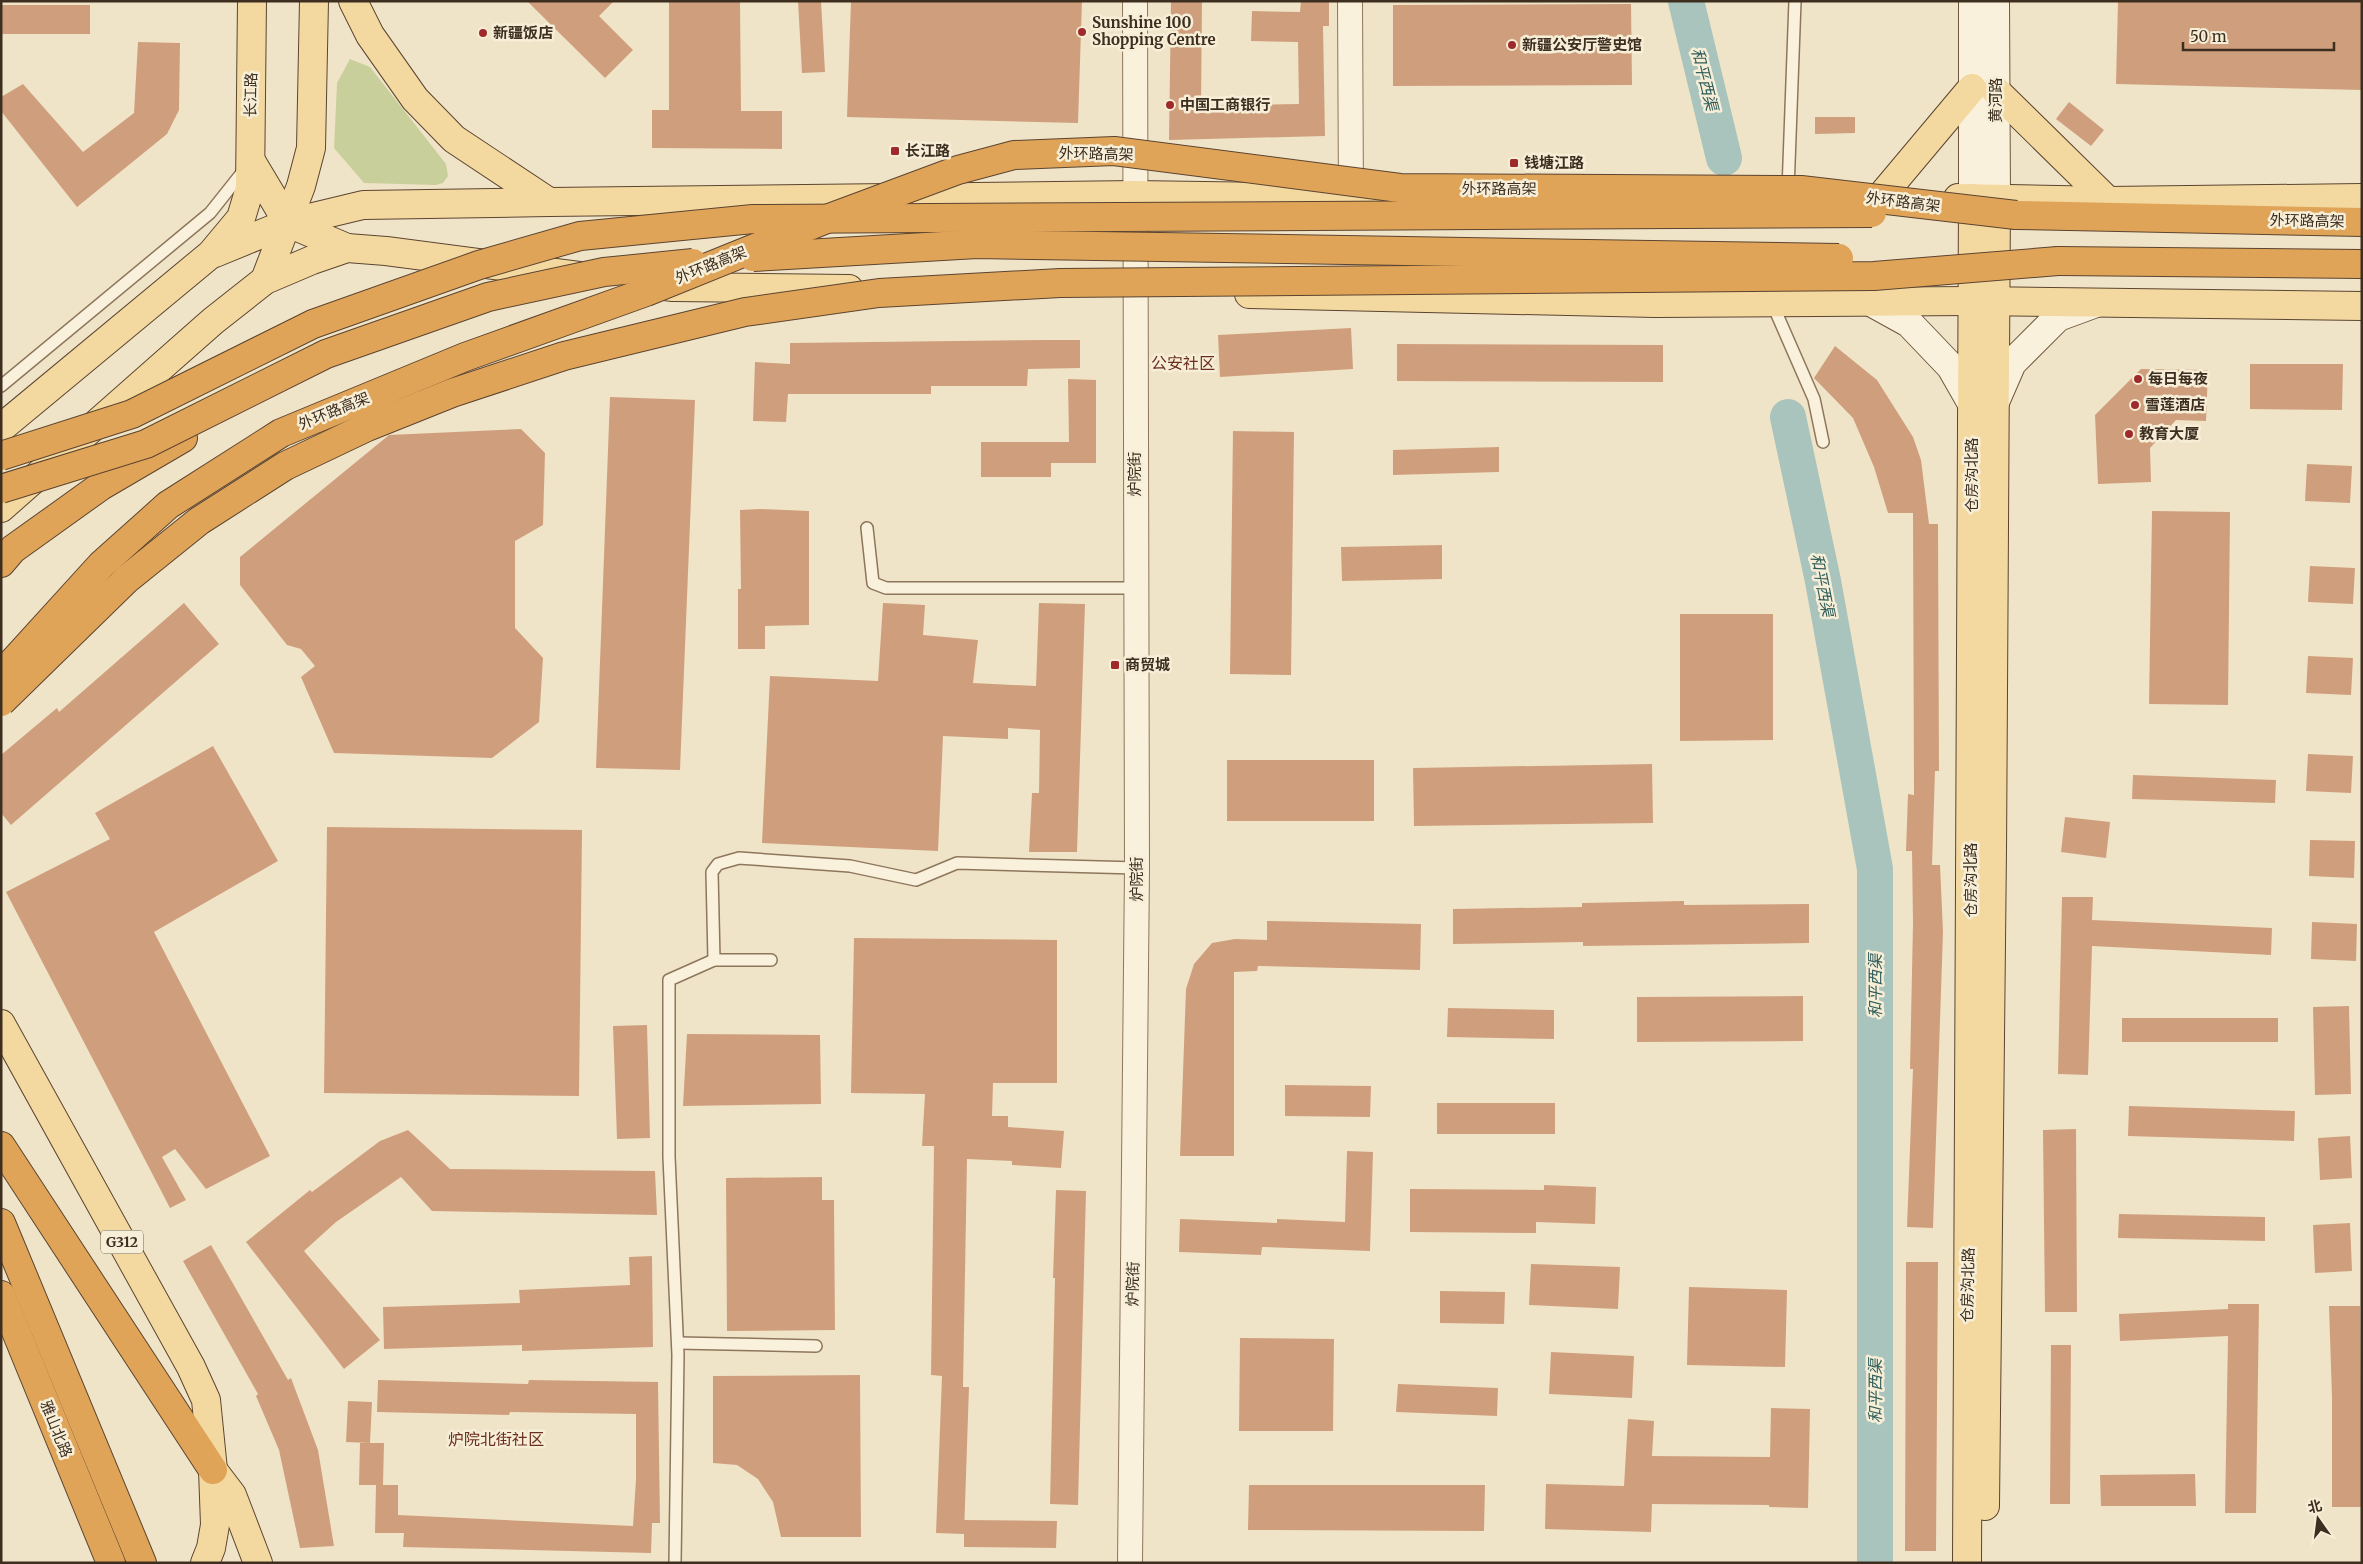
<svg xmlns="http://www.w3.org/2000/svg" width="2363" height="1564" font-family="Merriweather,'Noto Sans SC',serif">
<style>
.green{fill:#c9cf9b}
.lines{fill:none;stroke-linecap:round;stroke-linejoin:round}
.river{stroke:#a9c4bc;stroke-width:36}
.building{fill:#cf9f7d}
.lane-casing{stroke:#8d765c;stroke-width:14}
.street-casing{stroke:#8d765c;stroke-width:26}
.secondary-casing{stroke:#6f573f;stroke-width:30}
.primary-casing{stroke:#5b4430;stroke-width:30}
.highway-casing{stroke:#5b4430;stroke-width:30}
.lane{stroke:#faf1dc;stroke-width:11}
.street{stroke:#faf1dc;stroke-width:24}
.secondary{stroke:#faf1dc;stroke-width:28}
.primary{stroke:#f3d9a0;stroke-width:28}
.highway{stroke:#e0a458;stroke-width:28}
.highway-bridge-casing{stroke:#5b4430;stroke-width:30;stroke-linecap:butt}
.highway-bridge{stroke:#e0a458;stroke-width:28}
.poi-dot{fill:#9e2a2b;stroke:#f7eed8;stroke-width:2}
.labels{text-anchor:middle;stroke-width:5;stroke-linejoin:round;paint-order:stroke}
.shield{fill:#f7eed8;stroke:#756857;stroke-width:1}
.shield-label{font-size:14px;font-weight:bold;fill:#3d2e20}
.poi-label{font-size:15px;font-weight:bold;fill:#3d2e20;stroke:#f7eed8;text-anchor:start}
.street-label{font-size:15px;fill:#3d2e20;stroke:#f7eed8}
.water-label{font-size:16px;font-style:italic;fill:#2f5d5a;stroke:#f7eed8}
.neighbourhood-label{font-size:16px;fill:#6b2e1e;stroke:#f7eed8}
</style>
<rect width="100%" height="100%" fill="#f0e4c8"/>
<!-- green -->
<path class="green" d="M350 59 370 67 446 164 448 176 443 183 436 185 364 183 334 148 337 83Z"/>
<g class="lines">
<!-- river -->
<g class="river">
<path d="M1686 1 1724 158"/>
<path d="M1788 417 1823 581 1875 869V1563"/>
</g>
</g>
<!-- building -->
<g class="building">
<path d="M527 1H614L599 16 633 50 605 78Z"/>
<path d="M669 1H740L741 111H782V149L652 148V110H669Z"/>
<path d="M798 1H821L825 72 802 73Z"/>
<path d="M851 1H1082L1078 123 847 117Z"/>
<path d="M1171 1H1202L1201 106 1299 104 1298 42 1251 41 1252 11 1300 12 1301 1H1329V26H1323L1325 136 1169 140Z"/>
<path d="M2118 1H2362V90L2116 84Z"/>
<path d="M1631 4 1632 85 1393 86V5Z"/>
<rect x="1" y="5" width="89" height="29"/>
<path d="M138 42 180 43 179 110 167 134 77 207 1 111V97L23 84 83 152 134 113Z"/>
<path d="M2069 102 2104 130 2091 146 2056 119Z"/>
<path d="M1815 117H1855V133L1815 134Z"/>
<path d="M1351 328 1353 369 1220 377 1218 335Z"/>
<path d="M1045 340H1080V368L1028 369 1027 386H931V394H788L786 422 753 421 755 362 790 364V343Z"/>
<path d="M1397 344 1663 345V382L1397 381Z"/>
<path d="M1835 346 1877 380 1913 437 1921 460 1929 524H1938L1939 771H1935L1932 865H1940L1943 932 1933 1228 1907 1227 1913 1069H1910L1913 923 1912 851H1906L1908 794 1914 795 1913 513H1888L1874 467 1853 418 1814 378Z"/>
<path d="M2250 364H2343L2342 410 2250 409Z"/>
<path d="M2141 369 2208 370 2206 421 2176 420 2150 448 2151 482 2098 484 2095 415Z"/>
<path d="M1068 379 1096 380V463H1051V477H981V442H1069Z"/>
<path d="M610 397 695 400 680 770 596 768Z"/>
<path d="M521 429 545 453 543 525 515 541V628L543 658 539 722 492 758 334 753 301 677 315 666 301 649 287 645 240 585V557L389 435Z"/>
<path d="M1233 431 1294 432 1291 675 1230 674Z"/>
<path d="M1499 447V472L1393 475V450Z"/>
<path d="M2307 464 2352 466 2350 503 2305 501Z"/>
<path d="M760 509 809 511V625L765 626V649H738V589H741L740 510Z"/>
<path d="M2152 511 2230 512 2228 705 2149 704Z"/>
<path d="M1442 545V579L1342 581 1341 547Z"/>
<path d="M2310 566 2355 568 2353 604 2308 602Z"/>
<path d="M184 603 219 644 11 825 1 813V755L57 708 59 712Z"/>
<path d="M883 603 925 605 923 635 978 640 973 683 1036 686 1039 603 1085 604 1077 852H1029L1032 793H1039L1040 730 1008 728V739L943 736 938 851 762 843 770 676 878 681Z"/>
<path d="M1680 614H1773V740L1680 741Z"/>
<path d="M2308 656 2353 658 2351 695 2306 693Z"/>
<path d="M213 746 278 861 154 932 270 1156 206 1189 175 1149 162 1157 186 1200 170 1208 6 892 110 839 95 813Z"/>
<path d="M2308 754 2353 756 2351 793 2306 791Z"/>
<rect x="1227" y="760" width="147" height="61"/>
<path d="M1652 764 1653 823 1414 826 1413 768Z"/>
<path d="M2133 775 2276 780 2275 803 2132 799Z"/>
<path d="M2065 817 2110 822 2106 858 2061 852Z"/>
<path d="M327 827 582 830 579 1096 324 1093Z"/>
<path d="M2310 840 2355 841 2354 878 2309 876Z"/>
<path d="M2062 897H2093L2092 920 2272 928 2271 955 2092 946 2088 1075 2058 1074Z"/>
<path d="M1684 901V905L1809 904V943L1583 946V942L1453 944V909L1582 907V903Z"/>
<path d="M1267 921 1421 924 1420 970 1258 966 1257 971 1234 972V1156H1180L1186 989 1194 964 1212 943 1235 939 1267 940Z"/>
<path d="M2312 922 2357 924 2356 961 2311 959Z"/>
<path d="M854 938 1057 940V1083H993L992 1116H1008V1127L1064 1131 1061 1168 1012 1165V1161L967 1159 963 1387H969L964 1534 936 1533 942 1376 931 1375 934 1146H922L925 1094 851 1093Z"/>
<path d="M1803 996V1041L1637 1042V997Z"/>
<path d="M2349 1006 2351 1094 2315 1095 2313 1007Z"/>
<path d="M1448 1008 1554 1010V1039L1447 1037Z"/>
<rect x="2122" y="1018" width="156" height="24"/>
<path d="M647 1025 650 1138 617 1139 613 1026Z"/>
<path d="M687 1034 820 1035 821 1104 683 1106Z"/>
<path d="M1285 1085 1371 1086 1370 1117 1285 1116Z"/>
<rect x="1437" y="1103" width="118" height="31"/>
<path d="M2129 1106 2295 1111 2294 1141 2128 1136Z"/>
<path d="M2076 1129 2077 1312H2045L2043 1130Z"/>
<path d="M408 1130 450 1169 655 1171 657 1215 432 1211 401 1177 336 1222 304 1251 380 1340 344 1369 246 1242 310 1190 312 1192 380 1141Z"/>
<path d="M2350 1136 2352 1178 2320 1180 2318 1138Z"/>
<path d="M1347 1151 1373 1152 1370 1251 1262 1247 1261 1255 1179 1252 1180 1219 1277 1223V1219L1345 1222Z"/>
<path d="M822 1177V1200H834L835 1330 727 1331 726 1178Z"/>
<path d="M1544 1185 1596 1187 1595 1224 1536 1222V1233L1410 1232V1189L1544 1190Z"/>
<path d="M1056 1190 1086 1191 1078 1505 1050 1504 1055 1278H1053Z"/>
<path d="M2119 1214 2265 1217V1241L2118 1238Z"/>
<path d="M2350 1223 2352 1271 2315 1273 2313 1225Z"/>
<path d="M211 1245 288 1380 291 1378 318 1450 334 1546 300 1548 279 1450 256 1396 258 1394 183 1261Z"/>
<path d="M652 1256 653 1347 522 1351V1345L384 1349 383 1307 520 1303 519 1290 630 1285 629 1257Z"/>
<path d="M1906 1262H1938L1936 1551H1905Z"/>
<path d="M1531 1264 1620 1267 1618 1309 1529 1305Z"/>
<path d="M1689 1287 1787 1290 1785 1367 1687 1365Z"/>
<path d="M1440 1291 1505 1292 1504 1324 1440 1323Z"/>
<path d="M2228 1304H2259L2256 1513H2225L2228 1336 2120 1341 2119 1314 2228 1309Z"/>
<path d="M2329 1306H2360L2362 1507H2332V1398Z"/>
<path d="M1240 1338 1334 1339 1333 1431H1239Z"/>
<path d="M2051 1345H2071L2070 1504H2050Z"/>
<path d="M1551 1352 1634 1356 1632 1398 1549 1394Z"/>
<path d="M860 1375 861 1537H781L773 1502 758 1479 737 1465 713 1463V1376Z"/>
<path d="M378 1380 528 1384 529 1380 658 1382 660 1523H652L651 1553 403 1547 404 1533H375L376 1485H359L360 1443H384L383 1485H398V1515L633 1526 636 1479V1414L510 1412 509 1415 377 1412Z"/>
<path d="M1398 1384 1498 1388 1497 1416 1396 1412Z"/>
<path d="M348 1401 372 1402 370 1443 346 1442Z"/>
<path d="M1771 1408 1810 1409 1808 1508 1769 1507V1505L1652 1504 1651 1532 1545 1529 1546 1484 1624 1486 1628 1419 1654 1421 1652 1456 1770 1457Z"/>
<path d="M2195 1474 2196 1506H2101L2100 1475Z"/>
<path d="M1249 1485H1485L1484 1531 1248 1530Z"/>
<path d="M964 1520 1057 1521 1056 1548 964 1547Z"/>
</g>
<g class="lines">
<defs>
<g id="lane">
<path d="M1788 190 1795 1"/>
<path d="M1772 303 1814 399 1823 442"/>
<path d="M1 386 210 213 245 169"/>
<path d="M867 528 873 583 886 588H1135"/>
<path d="M771 960H714L712 872 718 864 739 858 850 866 916 880 957 863 1137 868"/>
<path d="M678 1343 816 1346"/>
<path d="M675 1563 678 1355 669 1157V980L714 960"/>
</g>
<g id="street">
<path d="M1350 1 1351 199"/>
<path d="M1130 1563 1137 868 1135 1"/>
</g>
<g id="secondary">
<path d="M1995 1 1996 199"/>
<path d="M1973 198V1"/>
<path d="M1871 302 1909 323 1951 367 1971 402"/>
<path d="M1995 402 2012 363 2058 317 2096 303"/>
</g>
<g id="primary">
<path d="M353 1 370 35 415 99 454 139 549 202 1135 195 1418 199"/>
<path d="M1996 91 2108 201"/>
<path d="M251 161 288 223 347 248"/>
<path d="M1958 198 2108 201 2362 198"/>
<path d="M1878 200 1972 88"/>
<path d="M215 253 288 223 363 205 549 202"/>
<path d="M265 280 301 186 311 148 314 1"/>
<path d="M657 285 673 287 849 289"/>
<path d="M1249 294 1655 303 1972 301 2362 306"/>
<path d="M1 428 211 254 241 218 250 188 252 1"/>
<path d="M1 508 213 321 265 280 312 260 347 248 386 251 579 276"/>
<path d="M1 1024 191 1367 206 1400 213 1470 215 1525 211 1548 205 1563"/>
<path d="M213 1470 232 1495 258 1563"/>
<path d="M1985 1506C1992 1070 1993 635 1996 199"/>
<path d="M1967 1563 1973 198"/>
</g>
<g id="highway">
<path d="M2016 215 2362 222"/>
<path d="M2058 261 2362 264"/>
<path d="M1 563 13 549 101 486 183 438"/>
<path d="M1 1146 213 1470"/>
<path d="M1 1223 142 1563"/>
<path d="M1 1295 111 1563"/>
</g>
</defs>
<!-- lane casing -->
<use href="#lane" class="lane-casing"/>
<!-- street casing -->
<use href="#street" class="street-casing"/>
<!-- secondary casing -->
<use href="#secondary" class="secondary-casing"/>
<!-- primary casing -->
<use href="#primary" class="primary-casing"/>
<!-- highway casing -->
<use href="#highway" class="highway-casing"/>
<!-- lane -->
<use href="#lane" class="lane"/>
<!-- street -->
<use href="#street" class="street"/>
<!-- secondary -->
<use href="#secondary" class="secondary"/>
<!-- primary -->
<use href="#primary" class="primary"/>
<!-- highway -->
<use href="#highway" class="highway"/>
<defs>
<g id="highway-bridge">
<path d="M753 257 977 244 1839 258"/>
<path d="M1 456 132 414 313 324 479 265 580 236 753 219 1872 213"/>
<path d="M1 489 146 444 326 354 488 297 604 272 693 263"/>
<path d="M1 675 101 565 168 505 281 433 465 357 646 292 829 218 958 170 1014 155 1114 151 1400 188 1801 190 2016 215"/>
<path d="M1 702 127 579 199 521 285 466 367 427 452 393 564 356 745 312 879 293 1060 283 1874 276 2058 261"/>
</g>
</defs>
<!-- highway-bridge casing -->
<use href="#highway-bridge" class="highway-bridge-casing"/>
<!-- highway-bridge -->
<use href="#highway-bridge" class="highway-bridge"/>
</g>
<!-- markers -->
<g class="poi-dot">
<circle cx="1082" cy="32" r="5"/>
<circle cx="483" cy="33" r="5"/>
<circle cx="1512" cy="45" r="5"/>
<circle cx="1170" cy="105" r="5"/>
<rect x="890" y="146" width="10" height="10" rx="2.5"/>
<rect x="1509" y="158" width="10" height="10" rx="2.5"/>
<circle cx="2138" cy="379" r="5"/>
<circle cx="2135" cy="405" r="5"/>
<circle cx="2129" cy="434" r="5"/>
<rect x="1110" y="660" width="10" height="10" rx="2.5"/>
</g>
<g class="labels">
<!-- shield labels -->
<rect class="shield" x="101" y="1230.5" width="42" height="23" rx="4"/>
<g class="shield-label">
<text x="122" y="1247">G312</text>
</g>
<!-- poi labels -->
<g class="poi-label">
<text x="1092" y="28">Sunshine 100<tspan x="1092" dy="17">Shopping Centre</tspan></text>
<text x="493" y="38">新疆饭店</text>
<text x="1522" y="50">新疆公安厅警史馆</text>
<text x="1180" y="110">中国工商银行</text>
<text x="905" y="156">长江路</text>
<text x="1524" y="168">钱塘江路</text>
<text x="2148" y="384">每日每夜</text>
<text x="2145" y="410">雪莲酒店</text>
<text x="2139" y="439">教育大厦</text>
<text x="1125" y="670">商贸城</text>
</g>
<!-- street labels -->
<g class="street-label">
<text transform="translate(251 95) rotate(-89)" y="5">长江路</text>
<text transform="translate(1996 100) rotate(-90)" y="5">黄河路</text>
<text transform="translate(1096 154) rotate(1)" y="5">外环路高架</text>
<text x="1499" y="194">外环路高架</text>
<text transform="translate(1903 202) rotate(7)" y="5">外环路高架</text>
<text transform="translate(2307 221) rotate(1)" y="5">外环路高架</text>
<text transform="translate(711 265) rotate(-22)" y="5">外环路高架</text>
<text transform="translate(334 411) rotate(-22)" y="5">外环路高架</text>
<text transform="translate(1135 474) rotate(-90)" y="5">炉院街</text>
<text transform="translate(1972 475) rotate(-90)" y="5">仓房沟北路</text>
<text transform="translate(1137 879) rotate(-90)" y="5">炉院街</text>
<text transform="translate(1971 880) rotate(-90)" y="5">仓房沟北路</text>
<text transform="translate(1133 1284) rotate(-89)" y="5">炉院街</text>
<text transform="translate(1968 1285) rotate(-89)" y="5">仓房沟北路</text>
<text transform="translate(56 1429) rotate(68)" y="5">雅山北路</text>
</g>
<!-- water labels -->
<g class="water-label">
<text transform="translate(1705 79) rotate(76)" y="6">和平西渠</text>
<text transform="translate(1823 585) rotate(79)" y="6">和平西渠</text>
<text transform="translate(1875 986) rotate(-90)" y="6">和平西渠</text>
<text transform="translate(1875 1391) rotate(-90)" y="6">和平西渠</text>
</g>
<!-- neighbourhood labels -->
<g class="neighbourhood-label">
<text x="1183" y="369">公安社区</text>
<text x="496" y="1445">炉院北街社区</text>
</g>
</g>
<!-- border -->
<rect width="2363" height="1564" fill="none" stroke="#3d2e20" stroke-width="5"/>
<!-- north arrow -->
<g transform="translate(2318 1519) rotate(346)" stroke="#f7eed8" stroke-width="4" paint-order="stroke">
<path d="M0-4L9 19L0 12L-9 19Z" fill="#3d2e20"/>
<text y="-8" font-size="14" font-weight="bold" text-anchor="middle" fill="#3d2e20">北</text>
</g>
<!-- scale -->
<path d="M2183 42v8h151v-8" fill="none" stroke="#3d2e20" stroke-width="2.5"/>
<text x="2190" y="42" font-size="15" fill="#3d2e20" stroke="#f7eed8" stroke-width="4" paint-order="stroke">50 m</text>
</svg>
